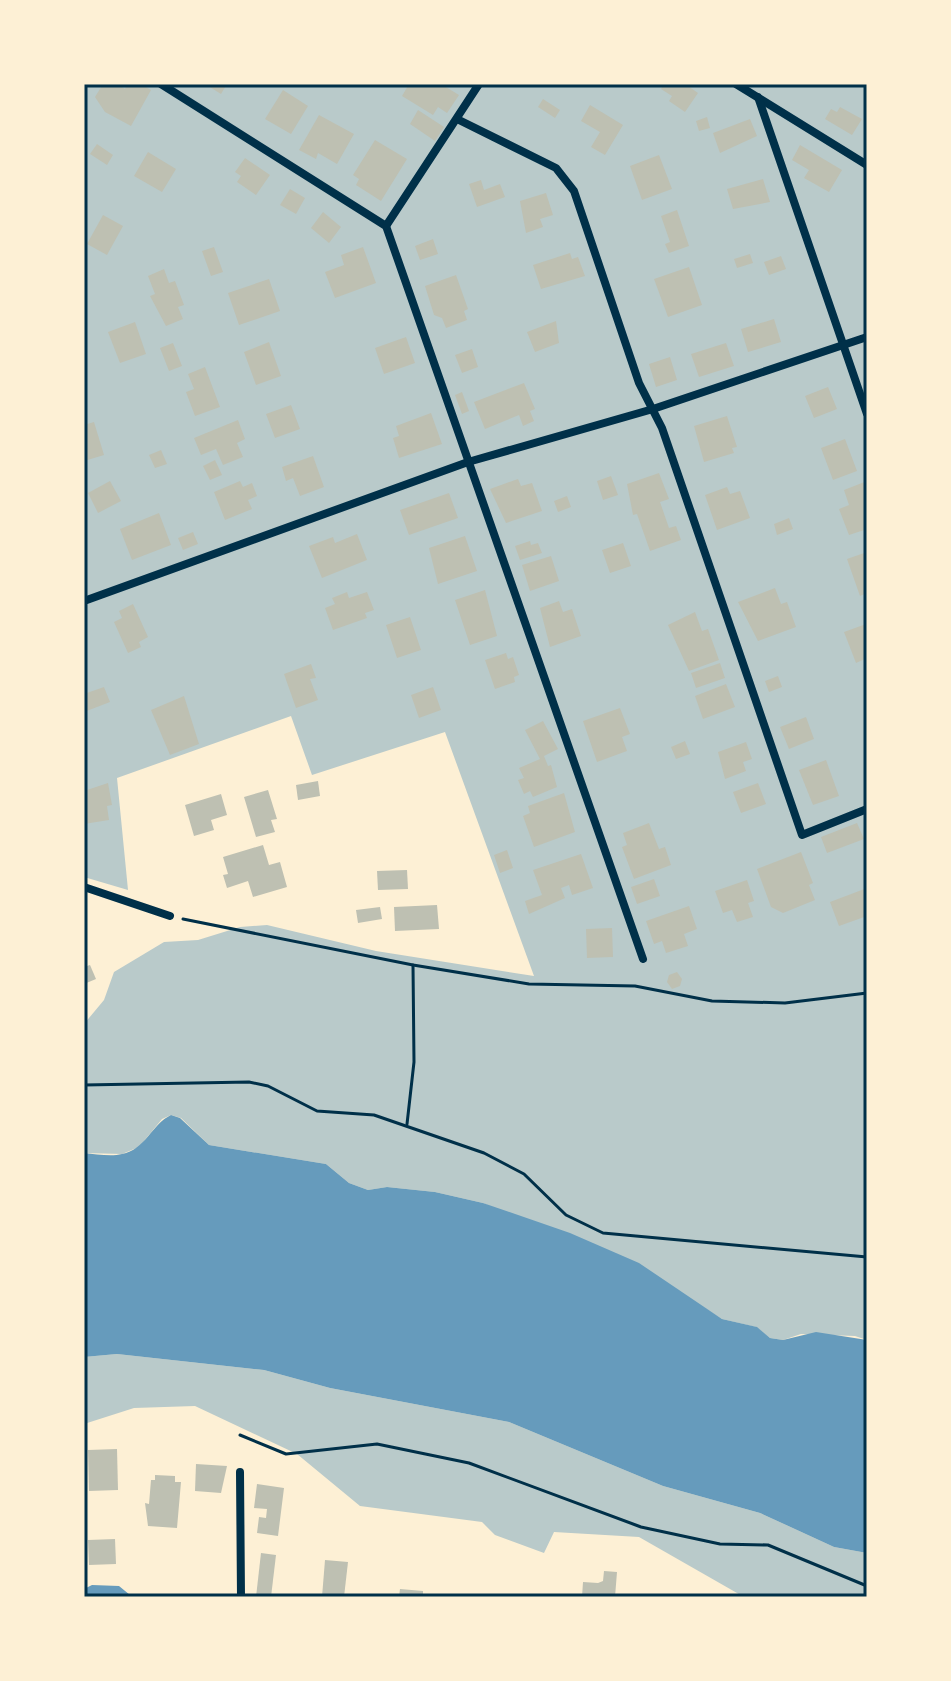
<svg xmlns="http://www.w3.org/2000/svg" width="951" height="1681" font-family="'Fira Sans Condensed',sans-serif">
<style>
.green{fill:#b9caca}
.water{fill:#669bbc}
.building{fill:#bec0b2}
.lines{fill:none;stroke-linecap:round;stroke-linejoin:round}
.path{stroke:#003049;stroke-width:3}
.minor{stroke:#003049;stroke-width:8}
.neatline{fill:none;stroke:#003049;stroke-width:3}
</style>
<rect width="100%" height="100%" fill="#fdf0d5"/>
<!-- green -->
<g class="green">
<path d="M84 84H867V1340L855 1336 801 1334 783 1340 770 1338 756 1327 722 1319 681 1293 483 1203 435 1192 387 1187 368 1190 349 1183 326 1164 209 1145 181 1118 171 1115 162 1119 139 1147 122 1154 84 1153V1024L104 1000 114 972 164 942 198 940 240 927 267 925 376 951 534 976 445 732 312 775 291 716 117 778 128 890 84 877Z"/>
<path d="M117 1354 264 1370 330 1388 509 1422 663 1486 760 1513 834 1547 867 1553V1597H744L639 1537 554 1532 544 1553 495 1535 482 1522 360 1506 297 1454 195 1406 134 1408 84 1424V1357Z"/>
</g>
<!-- water -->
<g class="water">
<path d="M171 1115 180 1118 209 1145 326 1164 349 1183 368 1190 387 1187 435 1192 483 1203 570 1233 639 1263 722 1319 757 1327 770 1338 783 1340 816 1332 867 1340V1553L834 1547 760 1513 663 1486 509 1422 330 1388 264 1370 117 1354 84 1357V1153C96 1154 111 1157 122 1154 145 1150 152 1124 171 1115Z"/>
<path d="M92 1585 119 1586 130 1595 143 1597H84V1589Z"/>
</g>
<!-- building -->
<g class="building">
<path d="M103 84H117L125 89 127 84H141L151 90 131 126 105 112 95 97Z"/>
<path d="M205 84H227L221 94Z"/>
<path d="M409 84H441L459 95 447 113 438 107 433 115 402 96Z"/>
<path d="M664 84H685L698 93 685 112 669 101 672 96 661 89Z"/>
<path d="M283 90 308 106 291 134 265 119Z"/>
<path d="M543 99 560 110 555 118 538 107Z"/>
<path d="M590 105 623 125 605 155 591 147 600 132 581 121Z"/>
<path d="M840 107 862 119 852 135 825 119 831 109 837 112Z"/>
<path d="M418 110 444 127 435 141 410 124Z"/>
<path d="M319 115 354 134 337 164 318 153 316 159 299 150Z"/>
<path d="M707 117 710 128 699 131 696 121Z"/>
<path d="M750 119 757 136 720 153 713 133Z"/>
<path d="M375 140 407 159 381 201 356 185 359 179 353 175Z"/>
<path d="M97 144 113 155 107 165 90 154Z"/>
<path d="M800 145 842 170 829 192 804 178 809 170 792 160Z"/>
<path d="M148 152 176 169 162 192 134 176Z"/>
<path d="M659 155 672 189 642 200 630 166Z"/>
<path d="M245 158 270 175 256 195 237 182 241 176 235 172Z"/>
<path d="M763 179 770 202 733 209 727 189Z"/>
<path d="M481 180 484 190 500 184 505 197 477 207 469 184Z"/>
<path d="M290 189 305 198 296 214 280 205Z"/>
<path d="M546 193 553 215 540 219 543 227 526 233 520 201Z"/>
<path d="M677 210 689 246 669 253 665 244 670 242 661 216Z"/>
<path d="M323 212 341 227 329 243 311 228Z"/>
<path d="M103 215 123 226 107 255 87 244Z"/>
<path d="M433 239 438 254 420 260 415 246Z"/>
<path d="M214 247 223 272 211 276 202 251Z"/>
<path d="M363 247 376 283 335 298 325 272 344 265 341 255Z"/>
<path d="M570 253 572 259 578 257 585 276 541 289 533 265Z"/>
<path d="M750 254 753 263 737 268 734 259Z"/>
<path d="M781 256 786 269 769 275 764 262Z"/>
<path d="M689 267 702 305 668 317 654 279Z"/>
<path d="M164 269 169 283 175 281 184 305 178 307 183 319 166 326 150 296 155 294 148 276Z"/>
<path d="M456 275 468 309 464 311 467 320 446 328 442 318 434 315 425 286Z"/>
<path d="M269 279 280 311 239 325 228 293Z"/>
<path d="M774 319 781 342 748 352 741 329Z"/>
<path d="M556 321 559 343 535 352 527 332Z"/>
<path d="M135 322 146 354 120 363 108 332Z"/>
<path d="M406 337 415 363 384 374 375 348Z"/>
<path d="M269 342 281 376 256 385 244 352Z"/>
<path d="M173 343 182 366 169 371 160 348Z"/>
<path d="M726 343 734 366 699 377 691 354Z"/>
<path d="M472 349 478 367 462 373 455 355Z"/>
<path d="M670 357 677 380 656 387 649 364Z"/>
<path d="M205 367 220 407 195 416 186 392 194 389 188 374Z"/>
<path d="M524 383 535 409 530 411 534 421 523 426 519 415 485 429 474 402Z"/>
<path d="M828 387 837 409 814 418 805 396Z"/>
<path d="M462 392 469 411 462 414 455 395Z"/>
<path d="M291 405 300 429 275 438 266 414Z"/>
<path d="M431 413 442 444 399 458 393 438 399 436 396 426Z"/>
<path d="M727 416 737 447 732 448 734 453 704 462 694 426Z"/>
<path d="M238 420 245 439 237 443 243 457 223 465 216 449 201 455 194 438Z"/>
<path d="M94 422 104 455 84 461V425Z"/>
<path d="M845 439 857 471 833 480 821 448Z"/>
<path d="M161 450 167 464 155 468 149 455Z"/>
<path d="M313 456 324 487 300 496 293 478 286 481 282 467Z"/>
<path d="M215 460 222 475 210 480 203 466Z"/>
<path d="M659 473 669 499 660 502 669 528 676 526 681 540 650 551 637 514 633 515 627 484Z"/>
<path d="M611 476 618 495 603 500 597 481Z"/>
<path d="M518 479 521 486 532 483 542 511 506 523 490 489Z"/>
<path d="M110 481 121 501 98 513 88 493Z"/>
<path d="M240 481 243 487 252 483 257 496 248 500 252 509 225 520 214 492Z"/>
<path d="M867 481V529L849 535 839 509 849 505 844 490Z"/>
<path d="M727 487 730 494 740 491 750 518 717 530 705 495Z"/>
<path d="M449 493 458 518 409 535 400 510Z"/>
<path d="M567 496 571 507 558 512 554 501Z"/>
<path d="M159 513 171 545 132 560 120 529Z"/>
<path d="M789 518 793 529 777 535 774 524Z"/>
<path d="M193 532 198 544 183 550 178 538Z"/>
<path d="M357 534 367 560 322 578 309 546 333 537 335 543Z"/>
<path d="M465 536 477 571 438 584 429 548Z"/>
<path d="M530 541 531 545 538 543 542 553 520 560 515 546Z"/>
<path d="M623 543 631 566 610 573 602 550Z"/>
<path d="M867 552V593L860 596 847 559Z"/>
<path d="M551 556 559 581 530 591 522 565Z"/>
<path d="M775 588 781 604 787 602 796 627 758 641 738 602Z"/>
<path d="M485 590 497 636 470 645 455 600Z"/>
<path d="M347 592 349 598 367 592 374 610 365 613 367 618 333 630 325 608 335 604 332 598Z"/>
<path d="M559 601 563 612 572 609 581 636 550 647 540 608Z"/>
<path d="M133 604 148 637 139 642 141 647 128 653 114 622 122 618 119 611Z"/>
<path d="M695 612 702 631 708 629 719 660 689 671 668 625Z"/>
<path d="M410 617 421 650 397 658 386 625Z"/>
<path d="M866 624 867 658 856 663 844 632Z"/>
<path d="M506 653 508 659 513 657 519 675 514 677 515 682 495 689 485 660Z"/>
<path d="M720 663 725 678 696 688 691 673Z"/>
<path d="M311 664 316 678 310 679 318 700 296 708 284 674Z"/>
<path d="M778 676 782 687 769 692 765 681Z"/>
<path d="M726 684 735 707 703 719 695 696Z"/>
<path d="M104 687 110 702 84 712V694Z"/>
<path d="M433 687 441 710 419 718 411 695Z"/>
<path d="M184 696 199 744 170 755 151 710Z"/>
<path d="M620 708 630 734 622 737 627 751 597 762 583 721Z"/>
<path d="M806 717 814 739 789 749 780 727Z"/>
<path d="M543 721 558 749 544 756 548 766 551 765 557 787 533 797 530 791 524 794 518 780 524 778 519 768 540 759 525 730Z"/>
<path d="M685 741 690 754 676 759 671 747Z"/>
<path d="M746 742 752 759 743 762 746 771 725 779 718 752Z"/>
<path d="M826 760 839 796 813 805 799 770Z"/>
<path d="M318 781 320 796 298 800 296 785Z"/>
<path d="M108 783 112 805 107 806 109 820 84 824V791Z"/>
<path d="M758 783 766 804 741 813 733 792Z"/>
<path d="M268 790 277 819 271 820 275 832 256 837 244 797Z"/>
<path d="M564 793 575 832 534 847 523 816 530 813 528 806Z"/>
<path d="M221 794 227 815 211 820 214 830 194 836 185 805Z"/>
<path d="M649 823 659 849 665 847 671 865 634 879 622 847 627 845 623 833Z"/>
<path d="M857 823 864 839 827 853 821 837Z"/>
<path d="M263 845 269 865 280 862 287 887 253 897 248 881 227 888 223 875 228 874 223 857Z"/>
<path d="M507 850 513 868 500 873 494 855Z"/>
<path d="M801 852 813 883 809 885 815 900 783 913 771 907 757 869Z"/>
<path d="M581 854 593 888 572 895 569 885 561 888 565 898 529 914 525 901 542 895 533 870Z"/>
<path d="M407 870 408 889 378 890 377 871Z"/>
<path d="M654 879 660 896 637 904 631 887Z"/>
<path d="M747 880 754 901 748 903 753 917 737 922 732 910 723 913 715 891Z"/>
<path d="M867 888V916L839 926 830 902Z"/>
<path d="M437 905 439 929 395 931 394 907Z"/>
<path d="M689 906 697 929 684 934 688 946 666 953 662 941 654 944 646 921Z"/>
<path d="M380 907 382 919 358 923 356 910Z"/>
<path d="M612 928 613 957 587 958 586 929Z"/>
<path d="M90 965 96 979 84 984V967Z"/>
<path d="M677 972 682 979 680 986 672 989 667 982 669 975Z"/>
<path d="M117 1449 118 1490 89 1491 88 1450Z"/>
<path d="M196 1464 227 1466 221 1493 195 1491Z"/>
<path d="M155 1475 175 1476V1482H181L177 1528 148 1526 145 1503 149 1504 151 1480H155Z"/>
<path d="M257 1484 284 1488 278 1536 257 1533 259 1517 266 1518 267 1509 254 1508Z"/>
<path d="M115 1539 116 1564 89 1565 88 1540Z"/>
<path d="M261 1553 276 1555 271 1597H256Z"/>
<path d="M325 1560 348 1562 344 1597H322Z"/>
<path d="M604 1571 617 1572 615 1597H582L583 1582 598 1583 603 1581Z"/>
<path d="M400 1589 423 1591V1597H399Z"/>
</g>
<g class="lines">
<!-- path -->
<g class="path">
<path d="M183 919 413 965 529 984 635 986 712 1001 785 1003 867 993"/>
<path d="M84 1085 249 1082 268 1086 317 1111 374 1115 484 1153 524 1174 566 1215 603 1233 867 1257"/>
<path d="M407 1124 414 1062 413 965"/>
<path d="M240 1435 286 1454 377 1444 469 1463 641 1527 720 1544 768 1545 867 1586"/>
</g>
<!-- minor -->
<g class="minor">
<path d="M161 84 386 226 643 959"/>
<path d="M736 84 867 165"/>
<path d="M758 97 867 414"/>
<path d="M457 119 556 168 574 191 639 383 662 428 802 835 867 809"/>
<path d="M386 226 479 84"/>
<path d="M84 601 468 462 653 409 867 337"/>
<path d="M84 887 170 916"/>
<path d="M240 1472 241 1597"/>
</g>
</g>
<!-- border -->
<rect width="951" height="1681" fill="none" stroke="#fdf0d5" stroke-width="172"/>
<rect x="86" y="86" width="779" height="1509" class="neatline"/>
</svg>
